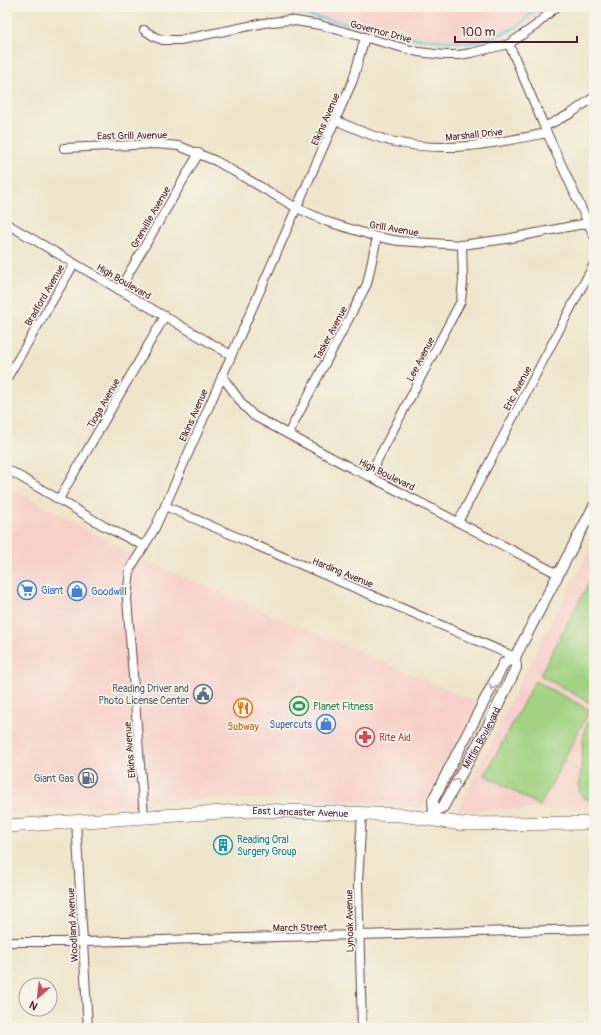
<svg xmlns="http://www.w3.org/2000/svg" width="601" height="1035" font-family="Pangolin,sans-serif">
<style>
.built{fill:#f7d1c9}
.green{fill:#a1d383;stroke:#767957}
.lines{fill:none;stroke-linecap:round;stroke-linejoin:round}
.stream{stroke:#5fc5dc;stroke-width:2.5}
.minor-casing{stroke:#633d43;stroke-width:10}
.tertiary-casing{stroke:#633d43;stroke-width:12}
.primary-casing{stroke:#633d43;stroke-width:14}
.minor{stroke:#fff;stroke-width:8}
.tertiary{stroke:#fff;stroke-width:10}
.primary{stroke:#fff;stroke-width:13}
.oneway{stroke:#ae9aa0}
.labels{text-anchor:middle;stroke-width:3.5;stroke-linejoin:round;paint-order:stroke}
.street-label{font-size:10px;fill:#4a1f2b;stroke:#f7f3e8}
.shop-label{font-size:10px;fill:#366cbe;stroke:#f7f3e8;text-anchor:start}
.service-label{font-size:10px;fill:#4e5e75;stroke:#f7f3e8;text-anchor:end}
.leisure-label{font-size:10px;fill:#27864d;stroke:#f7f3e8;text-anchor:start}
.food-label{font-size:10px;fill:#c56008;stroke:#f7f3e8}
.health-label{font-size:10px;fill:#be3a42;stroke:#f7f3e8;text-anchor:start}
.culture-label{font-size:10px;fill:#0d838f;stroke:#f7f3e8;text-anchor:start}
</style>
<rect width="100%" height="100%" fill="#f7f3e8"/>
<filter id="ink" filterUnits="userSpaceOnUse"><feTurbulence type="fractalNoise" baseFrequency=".025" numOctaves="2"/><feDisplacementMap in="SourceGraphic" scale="8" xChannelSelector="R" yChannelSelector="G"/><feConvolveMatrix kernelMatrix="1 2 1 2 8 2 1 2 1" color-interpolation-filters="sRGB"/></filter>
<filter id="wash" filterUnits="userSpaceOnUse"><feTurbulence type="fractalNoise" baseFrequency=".012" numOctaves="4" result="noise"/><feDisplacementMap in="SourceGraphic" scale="16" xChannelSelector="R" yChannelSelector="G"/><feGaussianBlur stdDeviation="0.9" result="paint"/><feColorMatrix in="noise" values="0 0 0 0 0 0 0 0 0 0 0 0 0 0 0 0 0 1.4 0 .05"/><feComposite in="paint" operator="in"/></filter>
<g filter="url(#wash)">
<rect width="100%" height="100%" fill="#eee6cb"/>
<!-- built -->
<g class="built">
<path d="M276 7H544L535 18 480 44 390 34Z"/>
<path d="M7 486 131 554 477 702 422 808 351 800 200 799 7 813Z"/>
<path d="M594 541V808L458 810 519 684Z"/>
</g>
<!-- green -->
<g class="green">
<path d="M590 581 594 583V705L540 675Z"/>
<path d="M535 681 590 710 540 806 485 775Z"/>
<path d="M593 714 594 799H585L579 793 584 730Z"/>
</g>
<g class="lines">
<!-- stream -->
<path class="stream" d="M277 7 311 16 382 31 409 38 468 43 494 37 515 28 523 22 536 7"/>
</g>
</g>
<g filter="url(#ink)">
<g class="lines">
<defs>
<g id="minor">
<path d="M144 30 155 37 163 40H180L264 23 289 20 320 25 418 52 444 55H459L471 53 509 44 535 26 556 7"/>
<path d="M509 44 547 133 594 236"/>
<path d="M335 120C353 128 371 136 390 141 446 154 491 144 547 133"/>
<path d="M544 127 570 114 594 97"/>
<path d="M64 148 156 144 179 146 216 161 297 208 328 222 377 237 399 241 462 245 506 239 588 223"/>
<path d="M7 224 231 355"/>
<path d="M119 290 199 153"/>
<path d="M222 376 243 405 254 416 353 469 369 476 558 574"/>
<path d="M7 378 74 264"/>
<path d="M288 434 367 284 377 237"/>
<path d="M7 469 104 526 144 546"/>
<path d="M369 476 461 301 463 281 462 245"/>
<path d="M59 499 165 316"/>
<path d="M165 506 515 657"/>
<path d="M458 522 594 264"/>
<path d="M144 816 127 599 130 569 154 530 165 506 353 80 365 37"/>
<path d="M76 821 88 1028"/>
<path d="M7 942H83L594 929"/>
<path d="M362 1028 358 882 362 813"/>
</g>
<g id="tertiary">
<path id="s1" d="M434 811 443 807 489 724 516 668 515 657"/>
<path d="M430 819 434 811 433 800 504 663 515 657 594 506"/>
</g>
<g id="primary">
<path id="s2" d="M7 826 255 810 402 815 462 824 594 823"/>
</g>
</defs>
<!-- minor casing -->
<use href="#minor" class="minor-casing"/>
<!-- tertiary casing -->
<use href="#tertiary" class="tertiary-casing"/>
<!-- primary casing -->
<use href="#primary" class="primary-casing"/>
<!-- minor -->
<use href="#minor" class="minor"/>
<!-- tertiary -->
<use href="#tertiary" class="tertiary"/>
<!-- primary -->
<use href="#primary" class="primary"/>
</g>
<!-- one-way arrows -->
<defs><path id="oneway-chevron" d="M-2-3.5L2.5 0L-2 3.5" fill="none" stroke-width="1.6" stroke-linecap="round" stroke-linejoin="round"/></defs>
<g class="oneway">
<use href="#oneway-chevron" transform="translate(492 687) rotate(117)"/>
<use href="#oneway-chevron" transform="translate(457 781) rotate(-61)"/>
</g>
</g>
<!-- icons -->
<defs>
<symbol id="supermarket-ring" viewBox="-11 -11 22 22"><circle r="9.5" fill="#f7f3e8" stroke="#3f7fe0" stroke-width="1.5"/><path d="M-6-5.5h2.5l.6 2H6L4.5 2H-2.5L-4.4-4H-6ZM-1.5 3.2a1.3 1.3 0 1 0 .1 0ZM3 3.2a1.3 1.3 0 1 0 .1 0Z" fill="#3f7fe0"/></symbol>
<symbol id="shop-ring" viewBox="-11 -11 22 22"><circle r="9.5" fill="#f7f3e8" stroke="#3f7fe0" stroke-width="1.5"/><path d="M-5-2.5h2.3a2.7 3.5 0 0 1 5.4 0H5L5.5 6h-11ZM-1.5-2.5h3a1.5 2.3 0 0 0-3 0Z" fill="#3f7fe0"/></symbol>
<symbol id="civic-ring" viewBox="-11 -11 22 22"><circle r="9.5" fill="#f7f3e8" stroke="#5c6f8a" stroke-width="1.5"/><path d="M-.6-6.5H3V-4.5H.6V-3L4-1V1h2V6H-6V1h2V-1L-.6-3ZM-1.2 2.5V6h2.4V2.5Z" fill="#5c6f8a"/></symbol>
<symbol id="stadium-ring" viewBox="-11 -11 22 22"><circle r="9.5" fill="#f7f3e8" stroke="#2e9e5b" stroke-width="1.5"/><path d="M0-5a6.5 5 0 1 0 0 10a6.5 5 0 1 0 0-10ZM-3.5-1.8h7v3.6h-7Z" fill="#2e9e5b"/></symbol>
<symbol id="restaurant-ring" viewBox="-11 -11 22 22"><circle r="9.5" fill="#f7f3e8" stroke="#e8710a" stroke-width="1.5"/><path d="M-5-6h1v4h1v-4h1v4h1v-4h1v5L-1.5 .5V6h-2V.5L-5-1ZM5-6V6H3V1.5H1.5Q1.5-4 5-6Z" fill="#e8710a"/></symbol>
<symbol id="pharmacy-ring" viewBox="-11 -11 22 22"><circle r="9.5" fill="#f7f3e8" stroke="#e0444e" stroke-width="1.5"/><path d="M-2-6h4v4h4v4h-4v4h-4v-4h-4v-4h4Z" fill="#e0444e"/></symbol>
<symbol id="fuel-ring" viewBox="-11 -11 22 22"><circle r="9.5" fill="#f7f3e8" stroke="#5c6f8a" stroke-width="1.5"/><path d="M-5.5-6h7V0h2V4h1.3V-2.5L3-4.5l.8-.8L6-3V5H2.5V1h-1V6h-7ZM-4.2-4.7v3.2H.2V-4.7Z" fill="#5c6f8a"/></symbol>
<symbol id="building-ring" viewBox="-11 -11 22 22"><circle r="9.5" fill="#f7f3e8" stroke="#0f9aa8" stroke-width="1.5"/><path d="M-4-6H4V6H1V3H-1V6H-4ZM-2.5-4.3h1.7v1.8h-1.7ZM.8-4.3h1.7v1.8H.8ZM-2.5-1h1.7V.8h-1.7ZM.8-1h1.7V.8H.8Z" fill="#0f9aa8"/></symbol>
</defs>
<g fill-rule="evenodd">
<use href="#supermarket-ring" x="16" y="579" width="22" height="22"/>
<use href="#shop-ring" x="66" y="580" width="22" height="22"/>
<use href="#civic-ring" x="192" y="683" width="22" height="22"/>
<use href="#stadium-ring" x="288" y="695" width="22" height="22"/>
<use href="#restaurant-ring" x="232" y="697" width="22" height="22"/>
<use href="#shop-ring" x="315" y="713" width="22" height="22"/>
<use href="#pharmacy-ring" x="354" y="726" width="22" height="22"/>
<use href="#fuel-ring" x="77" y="767" width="22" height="22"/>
<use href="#building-ring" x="212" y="834" width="22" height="22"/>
</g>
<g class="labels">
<!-- street labels -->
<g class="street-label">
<text transform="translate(381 31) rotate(15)" y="4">Governor Drive</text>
<text transform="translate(325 119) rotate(-66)" y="4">Elkins Avenue</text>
<text transform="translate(474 134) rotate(-6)" y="4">Marshall Drive</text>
<text transform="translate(132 135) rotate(-1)" y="4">East Grill Avenue</text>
<text transform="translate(150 217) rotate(-60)" y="4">Granville Avenue</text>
<text transform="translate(394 228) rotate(10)" y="4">Grill Avenue</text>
<text transform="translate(124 281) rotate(30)" y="4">High Boulevard</text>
<text transform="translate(44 295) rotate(-60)" y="4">Bradford Avenue</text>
<text transform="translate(330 333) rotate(-62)" y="4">Tasker Avenue</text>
<text transform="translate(420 359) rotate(-62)" y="4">Lee Avenue</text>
<text transform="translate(517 388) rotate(-62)" y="4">Eric Avenue</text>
<text transform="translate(103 403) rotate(-60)" y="4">Tioga Avenue</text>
<text transform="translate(193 415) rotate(-66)" y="4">Elkins Avenue</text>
<text transform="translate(387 474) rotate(26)" y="4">High Boulevard</text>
<text transform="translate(343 572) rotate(22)" y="4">Harding Avenue</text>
<text dy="4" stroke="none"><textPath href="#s1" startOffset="89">Mifflin Boulevard</textPath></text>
<text transform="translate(129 750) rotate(-95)" y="4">Elkins Avenue</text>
<text dy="4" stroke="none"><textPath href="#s2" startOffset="294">East Lancaster Avenue</textPath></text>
<text transform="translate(349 921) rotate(-91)" y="4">Lynoak Avenue</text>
<text transform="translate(72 925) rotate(-93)" y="4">Woodland Avenue</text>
<text transform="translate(300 927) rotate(-1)" y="4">March Street</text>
</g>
<!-- shop labels -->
<g class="shop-label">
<text x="41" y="594">Giant</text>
<text x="91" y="595">Goodwill</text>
<text x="312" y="728" text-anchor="end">Supercuts</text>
</g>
<!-- service labels -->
<g class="service-label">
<text x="189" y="692">Reading Driver and<tspan x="189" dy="12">Photo License Center</tspan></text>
<text x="74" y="782">Giant Gas</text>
</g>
<!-- leisure labels -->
<g class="leisure-label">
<text x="313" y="710">Planet Fitness</text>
</g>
<!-- food labels -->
<g class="food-label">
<text x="243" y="730">Subway</text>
</g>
<!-- health labels -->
<g class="health-label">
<text x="379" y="741">Rite Aid</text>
</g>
<!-- culture labels -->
<g class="culture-label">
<text x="237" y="843">Reading Oral<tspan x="237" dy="12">Surgery Group</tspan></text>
</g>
</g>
<!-- margin -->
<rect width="601" height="1035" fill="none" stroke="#f7f3e8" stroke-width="24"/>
<!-- north arrow -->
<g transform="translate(38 997) rotate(208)"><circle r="19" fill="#f7f3e8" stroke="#b29e9c"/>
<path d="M0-3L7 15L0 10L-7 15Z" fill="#d1495b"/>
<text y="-6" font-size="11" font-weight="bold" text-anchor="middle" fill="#4a1f2b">N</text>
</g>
<!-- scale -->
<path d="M455 36v6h122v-6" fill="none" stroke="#4a1f2b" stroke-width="2"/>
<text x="461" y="36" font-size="12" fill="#4a1f2b" stroke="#f7f3e8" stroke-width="3" paint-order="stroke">100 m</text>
</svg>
